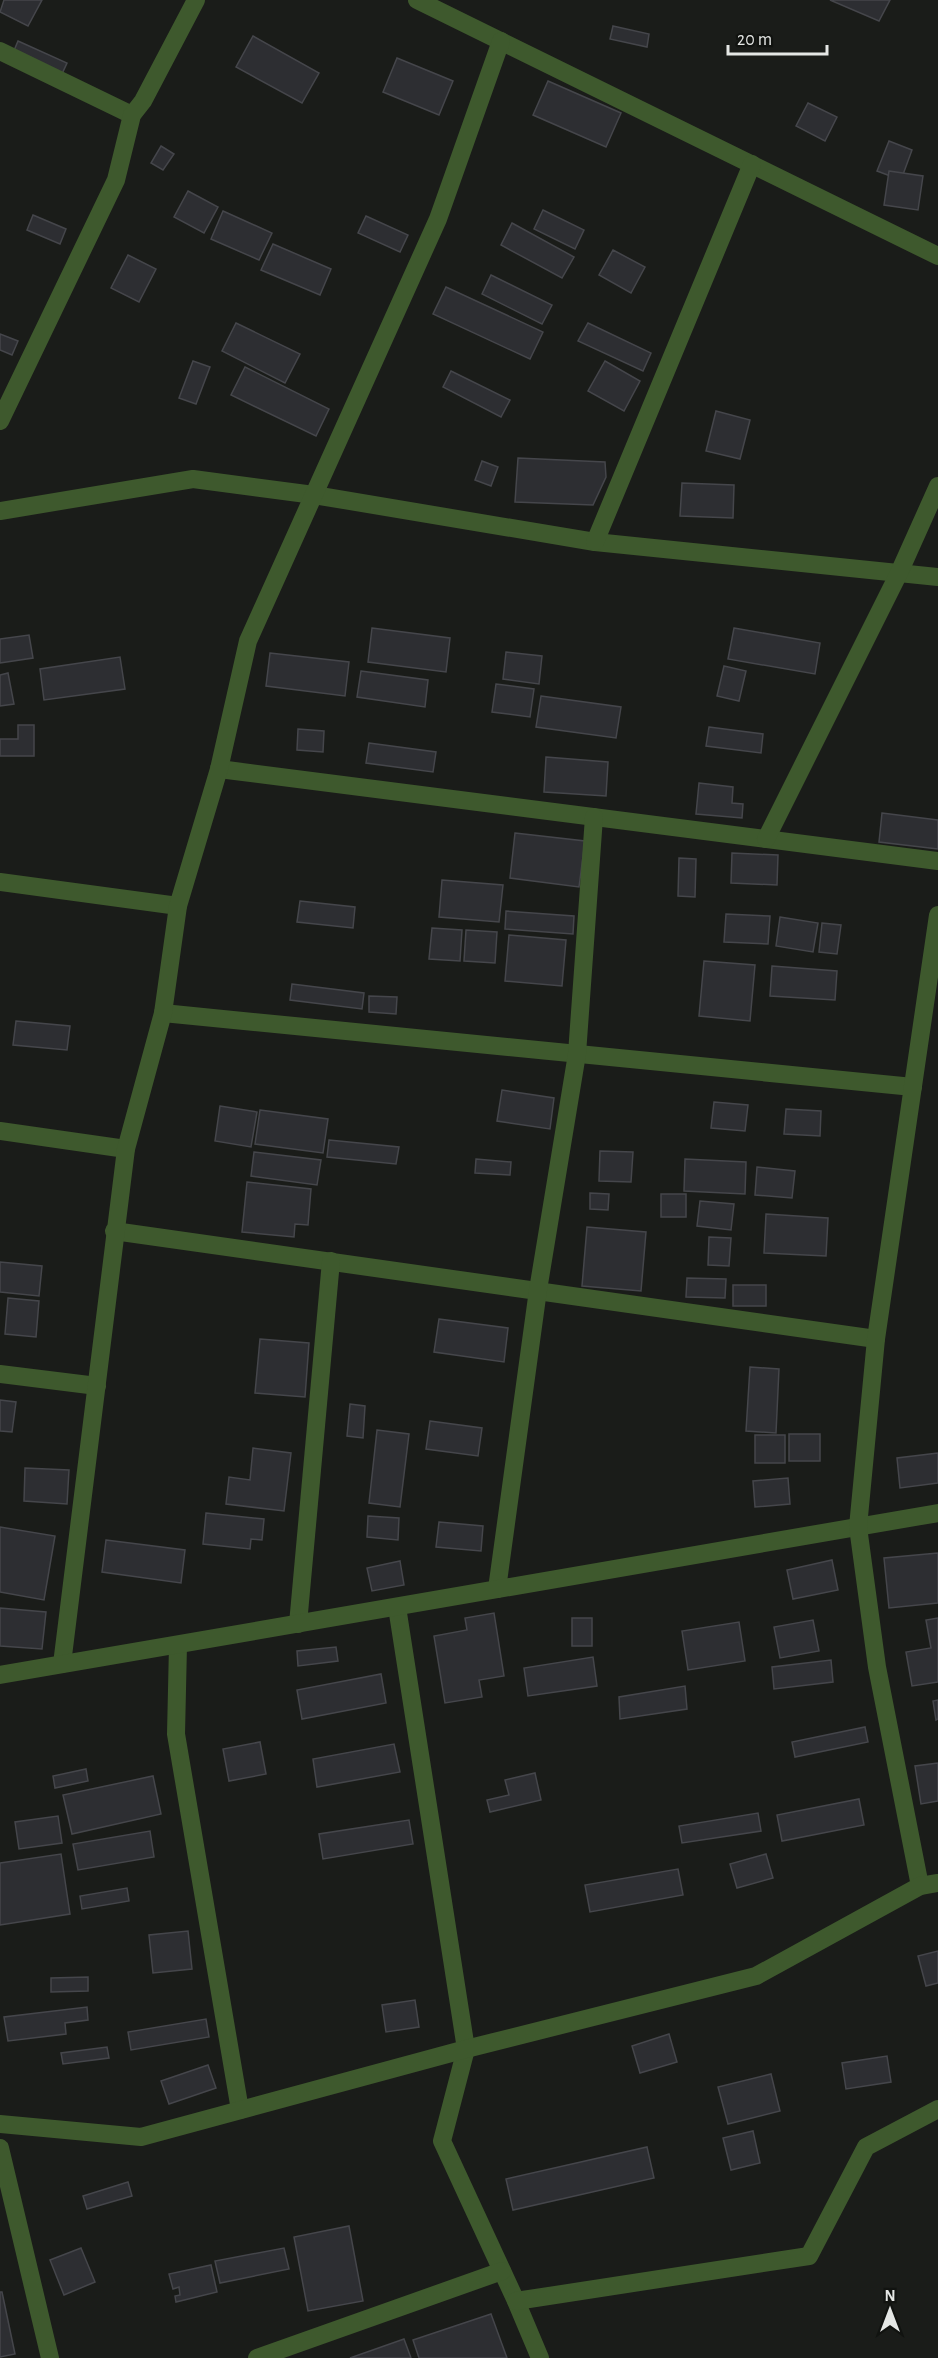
<svg xmlns="http://www.w3.org/2000/svg" width="938" height="2358" font-family="'Alegreya Sans',sans-serif">
<style>
.building{fill:#2d2e32;stroke:#45464b;stroke-width:1.5}
.lines{fill:none;stroke-linecap:round;stroke-linejoin:round}
.street{stroke:#3e592d;stroke-width:18}
</style>
<rect width="100%" height="100%" fill="#1a1c19"/>
<!-- building -->
<g class="building">
<path d="M4 0H42L28 26 0 12Z"/>
<path d="M830 0H890L879 21Z"/>
<path d="M613 26 649 34 647 47 610 39Z"/>
<path d="M253 36 319 73 302 103 236 67Z"/>
<path d="M18 41 67 63 61 76 13 53Z"/>
<path d="M397 58 453 81 439 115 383 92Z"/>
<path d="M548 81 621 113 606 147 533 115Z"/>
<path d="M808 103 837 117 825 141 796 126Z"/>
<path d="M889 141 912 150 901 180 877 171Z"/>
<path d="M161 146 174 154 163 170 151 163Z"/>
<path d="M889 171 923 176 918 210 884 205Z"/>
<path d="M188 191 218 207 204 233 174 217Z"/>
<path d="M543 210 584 230 575 249 534 229Z"/>
<path d="M223 211 272 233 259 260 211 239Z"/>
<path d="M33 215 66 229 60 244 27 230Z"/>
<path d="M366 216 408 235 400 252 358 233Z"/>
<path d="M512 223 574 257 562 278 501 245Z"/>
<path d="M273 244 331 269 320 295 261 270Z"/>
<path d="M613 250 645 267 631 293 599 275Z"/>
<path d="M128 255 156 269 139 302 111 288Z"/>
<path d="M491 275 552 305 542 324 482 294Z"/>
<path d="M446 287 543 332 530 359 433 314Z"/>
<path d="M236 323 300 354 285 383 222 351Z"/>
<path d="M588 323 651 353 643 371 578 341Z"/>
<path d="M0 334 18 341 12 355 0 350Z"/>
<path d="M193 361 210 367 196 404 179 398Z"/>
<path d="M605 361 640 381 624 411 588 391Z"/>
<path d="M245 367 329 409 316 436 231 395Z"/>
<path d="M451 371 510 400 501 417 443 387Z"/>
<path d="M716 411 750 420 740 459 706 451Z"/>
<path d="M518 458 605 462 606 477 593 505 515 502Z"/>
<path d="M482 461 498 467 491 486 475 480Z"/>
<path d="M682 483 734 485 733 518 680 516Z"/>
<path d="M372 628 450 638 446 672 368 662Z"/>
<path d="M734 628 820 643 815 674 728 659Z"/>
<path d="M29 635 33 658 0 663V639Z"/>
<path d="M506 652 542 656 539 684 503 679Z"/>
<path d="M270 653 349 662 345 696 266 686Z"/>
<path d="M120 657 125 689 44 700 40 669Z"/>
<path d="M724 666 746 671 739 701 717 696Z"/>
<path d="M361 671 428 680 425 707 357 697Z"/>
<path d="M8 673 14 704 0 706V675Z"/>
<path d="M496 684 534 689 530 717 492 712Z"/>
<path d="M541 696 621 707 616 738 536 727Z"/>
<path d="M18 725H34V756H0V739H18Z"/>
<path d="M709 727 763 734 761 753 706 746Z"/>
<path d="M298 729 324 731 323 752 297 750Z"/>
<path d="M369 743 436 752 433 772 366 763Z"/>
<path d="M546 757 608 762 606 796 544 792Z"/>
<path d="M699 783 733 787 732 803 743 804 742 818 696 814Z"/>
<path d="M882 813 938 820V849L879 842Z"/>
<path d="M515 833 585 841 579 887 510 878Z"/>
<path d="M732 853 778 855 777 885 731 883Z"/>
<path d="M679 858 696 859 695 897 678 896Z"/>
<path d="M442 880 503 885 499 922 439 917Z"/>
<path d="M300 901 355 907 353 928 297 922Z"/>
<path d="M506 911 574 916 573 934 505 929Z"/>
<path d="M726 914 770 916 768 944 724 942Z"/>
<path d="M780 917 818 923 813 952 776 946Z"/>
<path d="M822 923 841 925 837 954 819 952Z"/>
<path d="M432 928 462 930 460 961 429 959Z"/>
<path d="M466 930 497 932 495 963 464 961Z"/>
<path d="M509 935 566 940 562 986 505 981Z"/>
<path d="M704 961 755 965 750 1021 699 1016Z"/>
<path d="M772 966 837 971 835 1000 770 996Z"/>
<path d="M292 984 364 993 362 1009 290 1000Z"/>
<path d="M369 996 397 997 396 1014 369 1012Z"/>
<path d="M16 1021 70 1026 67 1050 13 1045Z"/>
<path d="M502 1090 554 1098 550 1129 497 1121Z"/>
<path d="M714 1102 748 1105 745 1131 711 1128Z"/>
<path d="M220 1106 257 1112 251 1147 215 1141Z"/>
<path d="M786 1109 821 1111 820 1136 784 1134Z"/>
<path d="M260 1110 328 1119 323 1153 255 1144Z"/>
<path d="M329 1140 399 1147 396 1164 327 1157Z"/>
<path d="M600 1151 633 1152 631 1182 599 1181Z"/>
<path d="M254 1152 321 1160 317 1185 251 1176Z"/>
<path d="M476 1159 511 1162 510 1175 475 1173Z"/>
<path d="M685 1159 746 1162 745 1194 684 1191Z"/>
<path d="M757 1167 795 1171 792 1198 755 1195Z"/>
<path d="M247 1182 311 1189 308 1225 295 1224 294 1237 242 1232Z"/>
<path d="M590 1193 609 1194 608 1210 590 1209Z"/>
<rect x="661" y="1194" width="25" height="23"/>
<path d="M700 1201 734 1204 731 1230 697 1226Z"/>
<path d="M766 1214 828 1218 826 1256 764 1253Z"/>
<path d="M587 1227 646 1232 641 1291 582 1286Z"/>
<path d="M709 1237 731 1238 729 1266 708 1265Z"/>
<path d="M0 1262 42 1266 39 1296 0 1292Z"/>
<path d="M687 1278 726 1279 725 1298 686 1297Z"/>
<rect x="733" y="1285" width="33" height="21"/>
<path d="M8 1298 39 1301 36 1337 5 1334Z"/>
<path d="M439 1319 508 1328 504 1362 434 1352Z"/>
<path d="M260 1339 309 1343 305 1397 255 1393Z"/>
<path d="M750 1367 779 1369 776 1433 746 1431Z"/>
<path d="M0 1400 16 1402 12 1432 0 1431Z"/>
<path d="M350 1404 365 1406 363 1438 347 1436Z"/>
<path d="M430 1421 482 1428 478 1456 426 1449Z"/>
<path d="M377 1430 409 1434 400 1507 369 1503Z"/>
<rect x="789" y="1434" width="31" height="27"/>
<rect x="755" y="1435" width="30" height="28"/>
<path d="M253 1448 291 1453 284 1511 226 1504 229 1477 250 1480Z"/>
<path d="M938 1453V1483L900 1488 897 1458Z"/>
<path d="M25 1468 69 1470 67 1504 24 1501Z"/>
<path d="M788 1478 790 1504 755 1507 753 1481Z"/>
<path d="M206 1513 264 1519 262 1540 251 1539 250 1549 203 1544Z"/>
<path d="M368 1516 399 1518 398 1540 367 1537Z"/>
<path d="M439 1522 483 1526 481 1551 436 1547Z"/>
<path d="M0 1527 55 1536 44 1600 0 1592Z"/>
<path d="M106 1540 185 1550 181 1583 102 1572Z"/>
<path d="M938 1553V1603L889 1608 884 1558Z"/>
<path d="M832 1560 838 1590 793 1599 787 1570Z"/>
<path d="M400 1561 404 1585 372 1591 367 1568Z"/>
<path d="M0 1608 46 1612 42 1649 0 1646Z"/>
<path d="M494 1613 504 1676 479 1680 482 1697 445 1703 434 1636 467 1630 465 1618Z"/>
<rect x="572" y="1618" width="20" height="28"/>
<path d="M938 1618V1682L912 1686 906 1652 931 1648 926 1620Z"/>
<path d="M813 1620 819 1651 780 1658 774 1627Z"/>
<path d="M739 1622 745 1661 688 1670 682 1631Z"/>
<path d="M336 1647 338 1661 298 1666 297 1651Z"/>
<path d="M593 1657 597 1686 528 1696 524 1668Z"/>
<path d="M831 1660 833 1682 774 1689 772 1667Z"/>
<path d="M381 1674 386 1703 302 1719 297 1690Z"/>
<path d="M685 1686 687 1709 620 1719 619 1697Z"/>
<path d="M938 1700V1719L936 1720 933 1701Z"/>
<path d="M865 1727 868 1742 795 1757 792 1742Z"/>
<path d="M260 1742 266 1774 229 1781 223 1749Z"/>
<path d="M394 1744 400 1772 317 1787 313 1759Z"/>
<path d="M938 1763V1801L921 1804 915 1766Z"/>
<path d="M86 1769 88 1781 55 1788 53 1776Z"/>
<path d="M535 1773 541 1800 490 1812 487 1800 509 1795 505 1780Z"/>
<path d="M153 1776 161 1814 72 1834 63 1795Z"/>
<path d="M859 1799 864 1825 782 1841 777 1815Z"/>
<path d="M758 1813 761 1831 682 1843 679 1826Z"/>
<path d="M58 1816 62 1843 19 1849 15 1822Z"/>
<path d="M409 1820 413 1844 323 1859 319 1834Z"/>
<path d="M150 1831 154 1857 78 1870 73 1844Z"/>
<path d="M61 1854 70 1914 0 1925V1863Z"/>
<path d="M766 1854 773 1878 737 1888 730 1864Z"/>
<path d="M678 1869 683 1895 590 1912 585 1885Z"/>
<path d="M127 1888 129 1901 82 1909 80 1896Z"/>
<path d="M188 1931 192 1969 153 1973 149 1935Z"/>
<path d="M938 1951V1983L926 1986 918 1956Z"/>
<path d="M88 1977V1991L51 1992V1978Z"/>
<path d="M415 2000 419 2027 386 2032 382 2005Z"/>
<path d="M87 2007 88 2020 65 2023 66 2034 8 2041 4 2017Z"/>
<path d="M206 2019 209 2037 131 2050 128 2032Z"/>
<path d="M669 2034 677 2062 640 2073 632 2046Z"/>
<path d="M107 2047 109 2058 63 2064 61 2053Z"/>
<path d="M887 2056 891 2082 846 2089 842 2063Z"/>
<path d="M208 2065 216 2088 169 2104 161 2081Z"/>
<path d="M771 2074 780 2111 728 2124 718 2087Z"/>
<path d="M753 2131 760 2163 731 2170 723 2138Z"/>
<path d="M647 2147 654 2178 513 2210 506 2179Z"/>
<path d="M128 2182 132 2196 87 2209 83 2196Z"/>
<path d="M349 2226 363 2301 308 2311 294 2237Z"/>
<path d="M81 2248 95 2282 64 2295 50 2260Z"/>
<path d="M284 2248 289 2269 220 2283 215 2261Z"/>
<path d="M211 2265 217 2292 176 2302 175 2296 180 2295 179 2287 173 2289 169 2274Z"/>
<path d="M0 2292H2L15 2354 0 2357Z"/>
<path d="M491 2314 507 2358H419L413 2340Z"/>
<path d="M404 2339 411 2358H350Z"/>
</g>
<g class="lines">
<!-- street -->
<g class="street">
<path d="M417 0 938 256"/>
<path d="M0 51 132 115"/>
<path d="M0 421 116 180 132 115 143 101 196 0"/>
<path d="M0 511 193 479 314 495 595 542 938 577"/>
<path d="M595 542 752 164"/>
<path d="M219 769 938 861"/>
<path d="M766 839 899 573 938 486"/>
<path d="M0 882 178 906"/>
<path d="M163 1013 913 1087"/>
<path d="M0 1131 126 1149"/>
<path d="M114 1231 876 1339"/>
<path d="M0 1374 97 1386"/>
<path d="M497 1589 538 1290 577 1054 594 817"/>
<path d="M397 1607 466 2049 442 2141 516 2301 540 2358"/>
<path d="M298 1624 331 1261"/>
<path d="M178 1645 176 1734 240 2110"/>
<path d="M62 1664 126 1149 163 1013 178 906 219 769 248 641 438 219 501 41"/>
<path d="M0 1675 938 1513"/>
<path d="M920 1886 877 1667 858 1527 876 1339 938 915"/>
<path d="M0 2124 141 2137 466 2049 756 1976 920 1886 938 1883"/>
<path d="M0 2148 50 2358"/>
<path d="M516 2301 809 2256 866 2147 938 2109"/>
<path d="M257 2358 502 2271"/>
</g>
</g>
<!-- north arrow -->
<g transform="translate(890 2310)" stroke="#111310" stroke-width="4.5" paint-order="stroke">
<path d="M0-4.5L10 22L0 15L-10 22Z" fill="#e5e7e5"/>
<text y="-9" font-size="16" font-weight="bold" text-anchor="middle" fill="#e5e7e5">N</text>
</g>
<!-- scale -->
<path d="M728 45v9h99v-9" fill="none" stroke="#e5e7e5" stroke-width="3"/>
<text x="737" y="45" font-size="18" fill="#e5e7e5" stroke="#111310" stroke-width="4.5" paint-order="stroke">20 m</text>
</svg>
